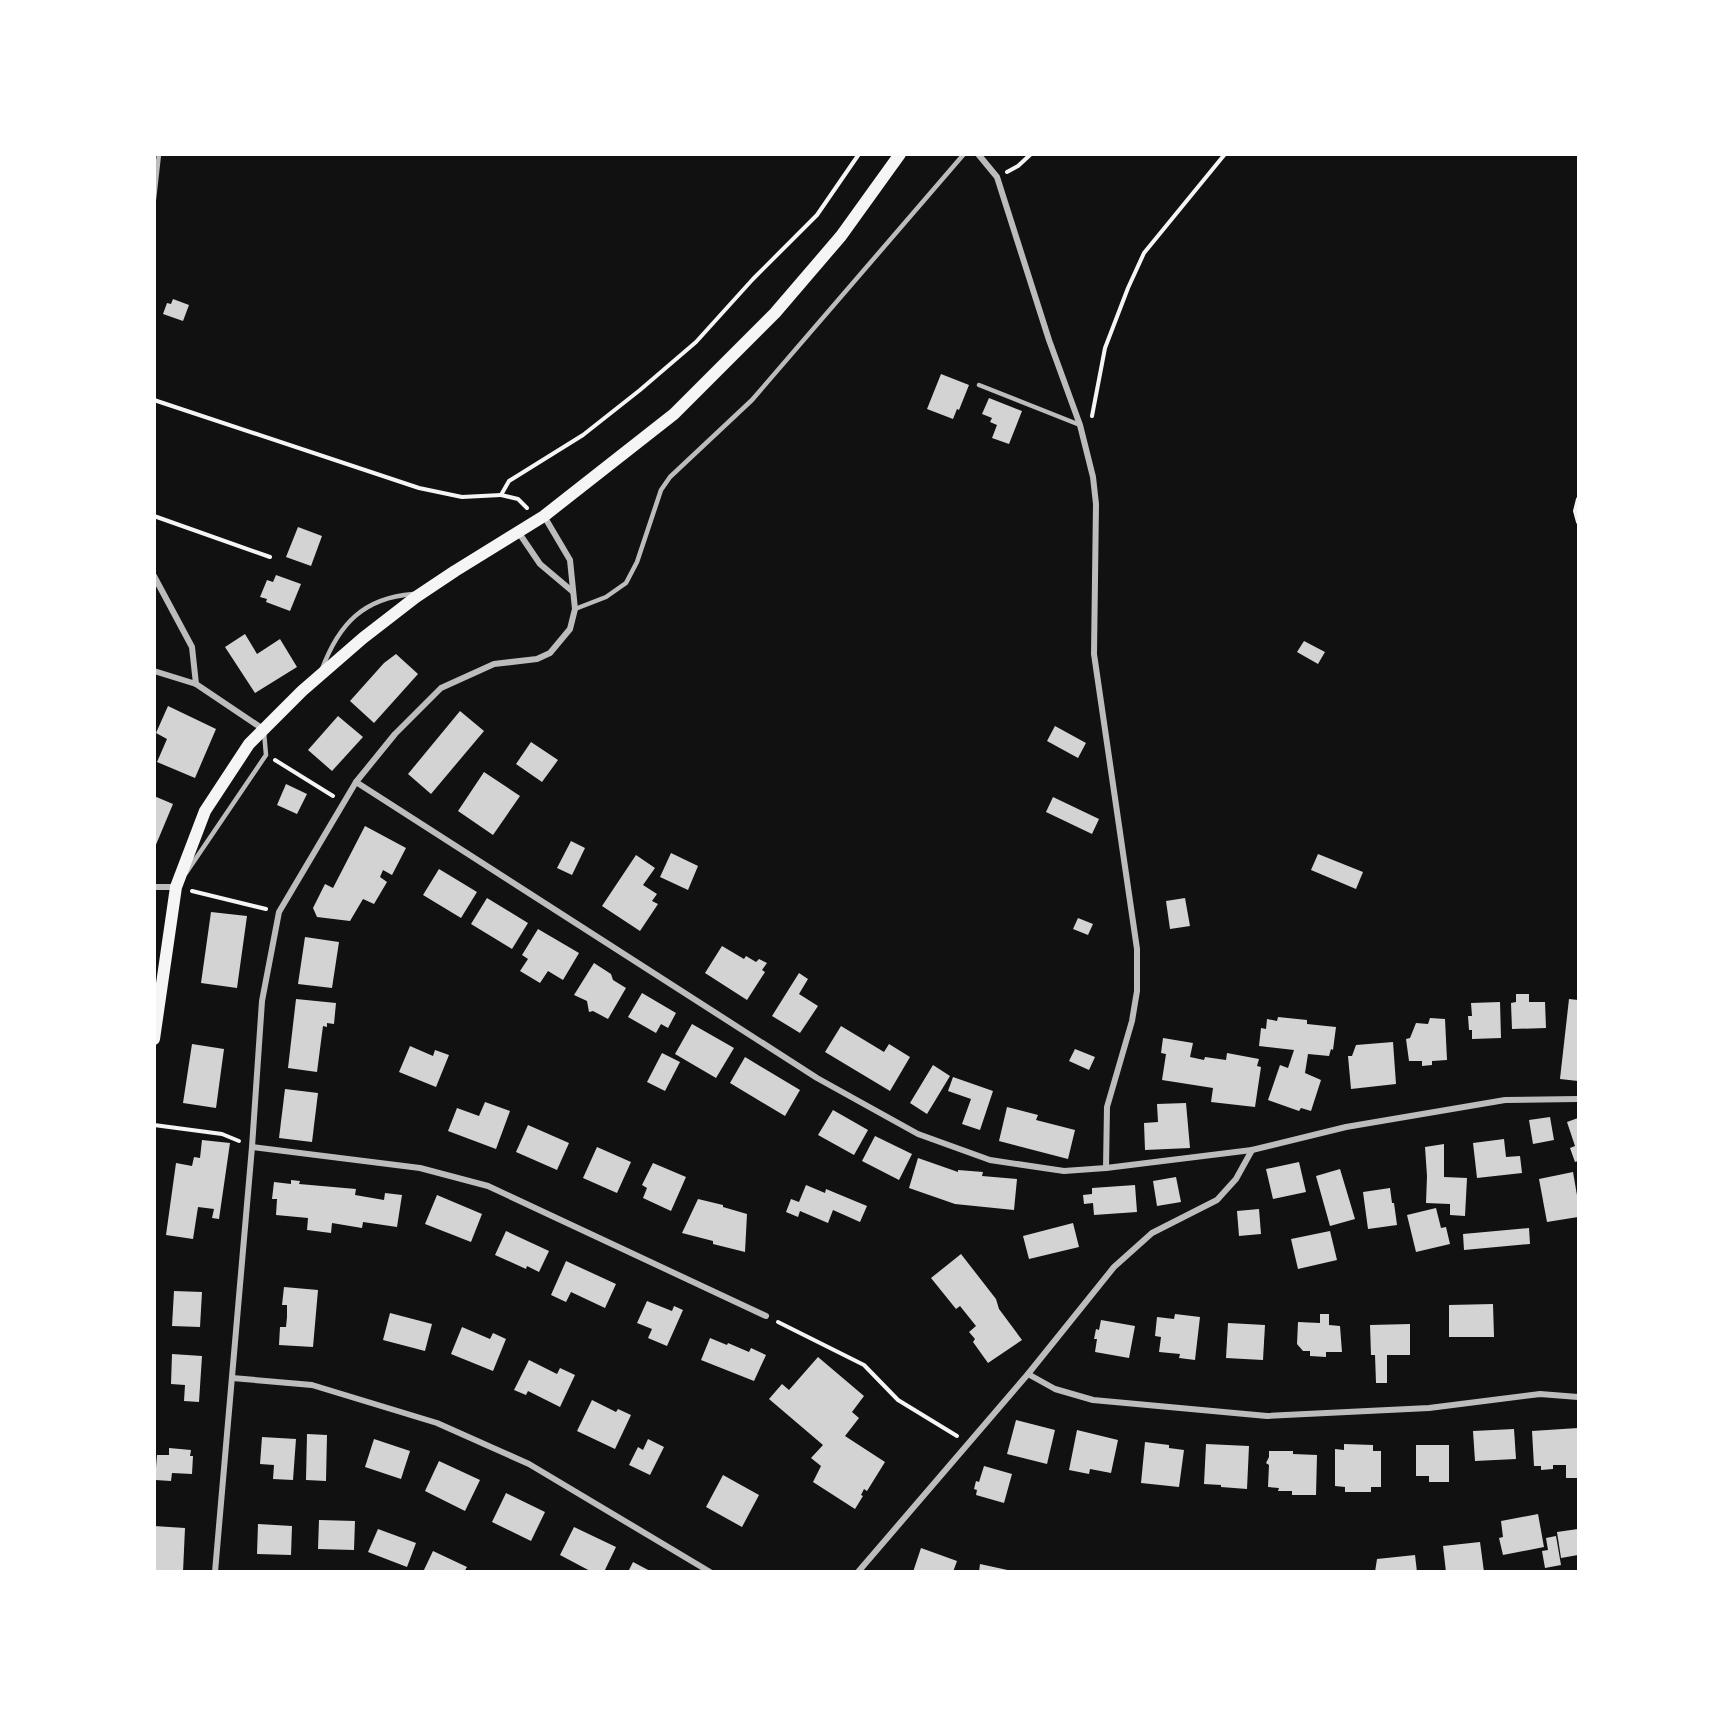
<svg xmlns="http://www.w3.org/2000/svg" width="1733" height="1726" font-family="'Fira Sans',sans-serif">
<style>
.building{fill:#d3d3d3}
.lines{fill:none;stroke-linecap:round;stroke-linejoin:round}
.path{stroke:#f5f5f5;stroke-width:4}
.service{stroke:#bcbcbc;stroke-width:4.5}
.minor{stroke:#bcbcbc;stroke-width:6}
.secondary{stroke:#f5f5f5;stroke-width:12}
</style>
<rect width="100%" height="100%" fill="#111"/>
<!-- building -->
<g class="building">
<path d="M173 299 189 305 183 321 163 314 167 303 171 304Z"/>
<path d="M941 374 969 385 959 410 957 409 953 419 927 409Z"/>
<path d="M989 398 1022 411 1009 444 992 438 997 425 990 422 992 418 982 414Z"/>
<path d="M298 527 322 536 311 566 286 557Z"/>
<path d="M276 575 301 584 290 611 266 602 267 599 260 597 267 580 273 582Z"/>
<path d="M245 634 257 654 280 639 297 667 255 693 225 647Z"/>
<path d="M1304 641 1325 652 1318 664 1297 652Z"/>
<path d="M396 654 418 674 374 723 350 701 384 663Z"/>
<path d="M168 706 216 729 195 778 157 762 167 739 156 733Z"/>
<path d="M460 711 484 731 431 794 408 774Z"/>
<path d="M338 716 363 737 332 771 308 750Z"/>
<path d="M1055 726 1086 743 1078 758 1047 741Z"/>
<path d="M531 742 558 760 542 782 516 764Z"/>
<path d="M484 772 520 796 493 835 458 811Z"/>
<path d="M286 784 307 794 297 814 277 805Z"/>
<path d="M154 796 173 804 155 847H154Z"/>
<path d="M1053 797 1099 819 1092 834 1046 812Z"/>
<path d="M365 826 406 848 392 875 383 870 380 877 387 882 374 904 363 899 350 921 317 917 313 908 325 884 333 888Z"/>
<path d="M571 841 585 848 572 875 557 868Z"/>
<path d="M671 853 698 866 688 890 660 877Z"/>
<path d="M1318 854 1363 872 1356 889 1311 870Z"/>
<path d="M636 855 655 868 643 885 657 894 652 901 658 904 640 931 602 906Z"/>
<path d="M439 869 477 892 461 918 423 895Z"/>
<path d="M487 898 528 923 512 949 471 924Z"/>
<path d="M1185 898 1190 926 1170 929 1166 901Z"/>
<path d="M211 912 247 916 237 988 201 983Z"/>
<path d="M1078 918 1093 924 1088 935 1073 929Z"/>
<path d="M538 929 579 953 563 980 548 971 540 983 520 971 528 959 522 955Z"/>
<path d="M305 937 339 942 332 988 298 984Z"/>
<path d="M722 946 744 959 746 956 756 962 759 959 767 963 762 970 765 972 747 1000 705 973Z"/>
<path d="M594 963 611 974 613 980 626 988 608 1019 593 1011 589 1012 587 1001 574 995Z"/>
<path d="M799 973 808 979 799 994 818 1006 800 1033 772 1016Z"/>
<path d="M642 993 676 1013 668 1028 661 1024 656 1033 628 1017Z"/>
<path d="M1516 994H1529V1002H1545L1546 1028 1512 1029 1511 1003 1516 1002Z"/>
<path d="M296 999 336 1003 334 1024 327 1023V1027L323 1026 317 1072 288 1068Z"/>
<path d="M1569 999 1578 1000V1081L1560 1079Z"/>
<path d="M1500 1002 1501 1038 1472 1039V1030H1469L1468 1016H1472L1471 1003Z"/>
<path d="M1278 1017 1307 1020V1024L1336 1027 1333 1050 1331 1049 1329 1056 1308 1054 1305 1073 1321 1080 1311 1111 1301 1108 1299 1111 1268 1100 1280 1065 1288 1068 1294 1050 1259 1046 1261 1028 1266 1029 1267 1019 1277 1021Z"/>
<path d="M1430 1018 1445 1019 1447 1060 1432 1061V1065L1422 1066V1061H1409L1406 1039 1410 1038 1416 1023 1428 1024Z"/>
<path d="M692 1024 734 1048 716 1078 675 1054Z"/>
<path d="M841 1026 884 1052 889 1044 910 1057 890 1091 825 1052Z"/>
<path d="M1163 1038 1193 1043 1190 1057 1204 1060 1205 1057 1226 1060 1227 1053 1259 1059 1257 1066 1261 1067 1255 1107 1211 1102 1213 1088 1162 1080 1166 1054 1161 1053Z"/>
<path d="M1393 1042 1396 1084 1351 1089 1348 1056H1352L1356 1045Z"/>
<path d="M192 1044 224 1049 216 1108 183 1103Z"/>
<path d="M410 1046 433 1056 435 1050 449 1055 436 1087 399 1072Z"/>
<path d="M1075 1049 1095 1057 1089 1070 1069 1061Z"/>
<path d="M662 1053 680 1062 665 1091 647 1082Z"/>
<path d="M745 1057 800 1090 785 1116 730 1083Z"/>
<path d="M933 1065 950 1076 927 1114 910 1103Z"/>
<path d="M953 1077 993 1091 980 1130 962 1124 971 1099 948 1091Z"/>
<path d="M285 1089 318 1093 312 1142 279 1138Z"/>
<path d="M485 1102 510 1111 496 1149 448 1131 457 1108 479 1116Z"/>
<path d="M1186 1103 1190 1148 1145 1150 1144 1123 1158 1122 1157 1104Z"/>
<path d="M1007 1107 1038 1115 1036 1120 1075 1130 1068 1159 999 1141Z"/>
<path d="M833 1110 868 1130 854 1155 818 1135Z"/>
<path d="M1550 1117 1554 1140 1533 1144 1529 1120Z"/>
<path d="M1578 1118V1161L1575 1162 1570 1148 1575 1146 1567 1122Z"/>
<path d="M528 1125 569 1143 557 1170 516 1152Z"/>
<path d="M875 1136 912 1154 899 1180 862 1161Z"/>
<path d="M1504 1139 1506 1157 1520 1156 1522 1173 1477 1178 1473 1143Z"/>
<path d="M202 1140 230 1143 219 1219 212 1218 214 1209 198 1207 193 1239 166 1235 176 1163 192 1166 194 1157 200 1158Z"/>
<path d="M1444 1144V1177L1467 1178 1465 1216 1450 1215V1204L1426 1203 1427 1176 1425 1147Z"/>
<path d="M597 1147 631 1162 617 1193 583 1178Z"/>
<path d="M918 1158 958 1172V1170L983 1172 982 1176 1017 1179 1014 1210 955 1204 909 1188Z"/>
<path d="M1299 1162 1306 1192 1273 1199 1266 1169Z"/>
<path d="M653 1163 686 1177 671 1211 643 1198 647 1188 642 1185Z"/>
<path d="M1340 1169 1355 1219 1330 1226 1316 1176Z"/>
<path d="M1573 1172 1578 1201V1217L1547 1222 1539 1179Z"/>
<path d="M1176 1177 1181 1202 1157 1206 1153 1181Z"/>
<path d="M291 1180 300 1181 299 1184 356 1189 355 1195 384 1200 385 1193 402 1195 397 1227 363 1222 362 1228 332 1223 331 1233 307 1230 308 1218 276 1215 277 1199H272L274 1182 291 1184Z"/>
<path d="M806 1185 825 1193 826 1189 867 1206 860 1222 833 1210 828 1223 800 1211 798 1217 786 1212 791 1199 799 1202Z"/>
<path d="M1135 1185 1137 1212 1094 1215 1093 1203 1084 1204 1083 1195 1092 1194V1188Z"/>
<path d="M1390 1188 1392 1203H1394L1397 1225 1368 1229 1363 1192Z"/>
<path d="M437 1195 482 1214 471 1242 425 1224Z"/>
<path d="M698 1199 723 1205V1207L747 1214 745 1252 713 1244V1241L682 1233Z"/>
<path d="M1436 1208 1441 1228 1446 1227 1450 1244 1416 1252 1407 1215Z"/>
<path d="M1259 1209 1261 1234 1239 1236 1237 1211Z"/>
<path d="M1073 1223 1079 1247 1029 1259 1023 1236Z"/>
<path d="M1529 1228 1530 1244 1464 1250 1463 1234Z"/>
<path d="M506 1231 549 1251 539 1272 527 1266 526 1269 495 1255Z"/>
<path d="M1330 1231 1337 1260 1298 1269 1291 1239Z"/>
<path d="M961 1254 996 1299 999 1309 1022 1340 988 1363 973 1342 975 1339 969 1332 976 1326 960 1306 956 1309 931 1278Z"/>
<path d="M566 1261 616 1284 605 1308 571 1292 566 1302 551 1295Z"/>
<path d="M284 1287 318 1290 313 1347 279 1345 280 1327H286L287 1317V1305H282Z"/>
<path d="M174 1291 202 1292 200 1327 172 1326Z"/>
<path d="M647 1301 672 1311 674 1306 683 1310 667 1346 648 1338 652 1329 637 1323Z"/>
<path d="M1493 1304 1494 1337H1449V1305Z"/>
<path d="M390 1313 432 1324 425 1351 383 1340Z"/>
<path d="M1175 1314 1200 1317 1195 1360 1179 1358 1180 1354 1159 1352 1161 1337 1155 1336 1157 1317 1174 1319Z"/>
<path d="M1320 1314H1329V1325L1340 1326 1342 1352H1326V1357L1310 1356V1351H1303L1297 1344 1298 1322 1320 1323Z"/>
<path d="M1101 1320 1135 1326 1129 1358 1095 1352 1097 1339H1094L1096 1329 1099 1330Z"/>
<path d="M1228 1323 1265 1325 1263 1360 1226 1358Z"/>
<path d="M1410 1324V1355H1387V1383H1376L1375 1355H1371L1370 1325Z"/>
<path d="M462 1327 490 1339 493 1333 506 1339 493 1371 451 1354Z"/>
<path d="M710 1338 727 1345 728 1343 749 1352 751 1348 766 1355 754 1381 701 1360Z"/>
<path d="M172 1354 202 1356 199 1402 184 1401 185 1385 171 1384Z"/>
<path d="M818 1357 864 1396 852 1412 859 1418 845 1436 885 1462 867 1491 864 1489 861 1495 863 1496 855 1509 813 1482 821 1466 811 1458 823 1445 769 1399 782 1384 789 1390Z"/>
<path d="M529 1360 557 1374 560 1368 575 1375 560 1407 528 1391 526 1395 514 1390Z"/>
<path d="M592 1400 616 1412 618 1409 631 1415 615 1449 577 1431Z"/>
<path d="M1016 1420 1055 1430 1047 1464 1007 1454Z"/>
<path d="M1578 1428V1478H1566V1465H1553V1469L1541 1470V1466H1534L1532 1431Z"/>
<path d="M1514 1429 1516 1459 1475 1461 1473 1431Z"/>
<path d="M1077 1430 1118 1440 1111 1473 1090 1469 1089 1474 1069 1470Z"/>
<path d="M307 1434 327 1435 326 1481 306 1480Z"/>
<path d="M262 1437 296 1439 293 1480 273 1479 274 1465 260 1464Z"/>
<path d="M374 1439 410 1451 401 1479 365 1467Z"/>
<path d="M648 1439 664 1447 650 1475 629 1465 638 1447 643 1450Z"/>
<path d="M1145 1442 1169 1445V1448L1184 1450 1179 1487 1141 1483Z"/>
<path d="M1206 1444 1249 1446 1247 1489 1221 1487V1485L1204 1484Z"/>
<path d="M1344 1444 1373 1445V1451H1381V1487H1371V1492H1345V1487L1335 1486V1449L1344 1450Z"/>
<path d="M1416 1445H1449V1482H1429V1476H1416Z"/>
<path d="M169 1448 191 1450 190 1456H193L192 1474 172 1473 171 1481 155 1480 157 1455H169Z"/>
<path d="M1269 1451H1293V1454L1317 1455 1316 1495H1292V1491H1278L1279 1488 1268 1487 1269 1465 1266 1463 1269 1457Z"/>
<path d="M439 1461 480 1480 465 1511 425 1491Z"/>
<path d="M984 1466 1012 1474 1004 1503 976 1495 977 1490 974 1489 976 1481 979 1482Z"/>
<path d="M723 1475 759 1495 742 1527 706 1507Z"/>
<path d="M506 1493 545 1512 531 1541 492 1522Z"/>
<path d="M1538 1514 1544 1547 1503 1555 1499 1538 1503 1537 1501 1521Z"/>
<path d="M319 1520 355 1521 354 1550 318 1549Z"/>
<path d="M258 1524 292 1526 291 1555 257 1554Z"/>
<path d="M154 1526 185 1528 183 1572H154Z"/>
<path d="M574 1527 616 1547 604 1572H592L560 1555Z"/>
<path d="M378 1529 416 1543 407 1567 368 1552Z"/>
<path d="M1578 1529V1555L1561 1558 1557 1532Z"/>
<path d="M1556 1536 1561 1565 1545 1568 1542 1551 1548 1550 1546 1538Z"/>
<path d="M1480 1542 1484 1572H1446L1443 1546Z"/>
<path d="M921 1548 957 1561 953 1572H913Z"/>
<path d="M433 1551 467 1567 464 1572H423Z"/>
<path d="M1415 1555 1417 1572H1375L1377 1559Z"/>
<path d="M633 1562 652 1572H628Z"/>
<path d="M980 1564 1012 1571V1572H979Z"/>
</g>
<g class="lines">
<!-- path -->
<g class="path">
<path d="M1007 172 1018 166 1031 154"/>
<path d="M154 400 419 488 462 497 501 495"/>
<path d="M1092 416 1105 348 1128 288 1144 253 1225 154"/>
<path d="M1578 499 1575 511 1578 522"/>
<path d="M527 508 518 499 501 495 509 481 583 435 640 390 696 342 753 279 817 215 859 154"/>
<path d="M154 516 270 557"/>
<path d="M275 760 333 796"/>
<path d="M192 891 266 909"/>
<path d="M154 1125 222 1134 239 1141"/>
<path d="M778 1322 864 1365 898 1400 957 1436"/>
</g>
<!-- service -->
<g class="service">
<path d="M154 199 159 154"/>
<path d="M979 385 1080 425"/>
<path d="M575 609 606 597 626 583 637 562 661 490 670 477 752 400 964 154"/>
<path d="M322 669C339 624 363 598 413 594"/>
<path d="M186 873 266 755 264 732"/>
</g>
<!-- minor -->
<g class="minor">
<path d="M978 154 997 177 1049 340 1080 425 1093 477 1096 504 1094 654 1137 949V991L1132 1021 1107 1107 1106 1168"/>
<path d="M519 533 540 564 572 591"/>
<path d="M154 576 192 647 196 684"/>
<path d="M154 671 196 684 263 729"/>
<path d="M356 782 817 1078 918 1134 990 1160 1064 1171 1106 1168 1252 1150 1346 1127 1505 1100 1578 1099"/>
<path d="M154 887H176"/>
<path d="M252 1147 420 1168 488 1186 766 1316"/>
<path d="M1028 1374 1055 1389 1093 1400 1267 1416 1429 1408 1540 1394 1578 1397"/>
<path d="M232 1378 312 1385 437 1423 529 1464 710 1572"/>
<path d="M215 1572 252 1147 262 1001 279 912 356 782 395 734 441 688 494 664 537 659 550 653 570 629 575 609 570 560 544 516"/>
<path d="M858 1572 1028 1374 1114 1267 1152 1233 1217 1200 1236 1179 1252 1150"/>
</g>
<!-- secondary -->
<path class="secondary" d="M154 1039 176 887 205 811 249 744 302 691 363 638 416 597 455 571 544 516 674 414 775 313 841 236 900 154"/>
</g>
<!-- border -->
<rect width="1733" height="1726" fill="none" stroke="#ffffff" stroke-width="312"/>
</svg>
